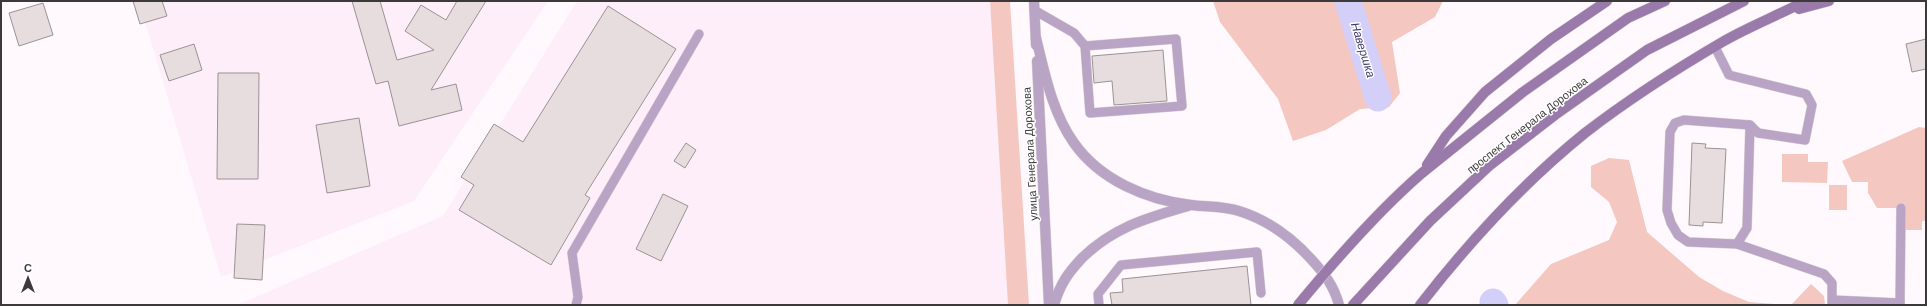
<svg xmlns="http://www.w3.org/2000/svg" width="1927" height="306" font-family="Arial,sans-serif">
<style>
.built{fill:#feeef9}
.green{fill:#f5c7c1}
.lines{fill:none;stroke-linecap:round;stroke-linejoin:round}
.river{stroke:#d3cff8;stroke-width:27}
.building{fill:#e7dddf;stroke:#9b9294}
.service-casing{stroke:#dcd6da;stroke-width:10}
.tertiary-casing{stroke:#dcd6da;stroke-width:11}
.secondary-casing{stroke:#dcd6da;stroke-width:11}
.service{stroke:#b9a4c5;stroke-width:9}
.tertiary{stroke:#b9a4c5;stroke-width:10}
.secondary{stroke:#997aaa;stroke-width:10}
.secondary-bridge-casing{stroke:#dcd6da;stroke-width:11;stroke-linecap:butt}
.secondary-bridge{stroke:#997aaa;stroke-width:10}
.labels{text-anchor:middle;stroke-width:3;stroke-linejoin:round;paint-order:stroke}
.street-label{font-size:11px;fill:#3c393b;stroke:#fff}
.water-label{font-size:12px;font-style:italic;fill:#41386b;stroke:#fff}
</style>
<rect width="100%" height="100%" fill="#fff8fd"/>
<!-- built -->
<g class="built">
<path d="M139 1H548L414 201 221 277Z"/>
<path d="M577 1H990L1008 305H237L443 216Z"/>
</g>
<!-- green -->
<g class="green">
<path d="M990 1H1010L1029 305H1008Z"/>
<path d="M1213 1H1443L1435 17 1392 42 1400 93 1389 107 1360 109 1326 130 1293 141 1278 99 1220 22Z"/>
<path d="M1919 127 1926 128V221H1922V230H1901V208H1877L1868 193V182H1852L1842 161Z"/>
<path d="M1782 154H1808V162H1828L1827 183 1782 182Z"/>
<path d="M1609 158 1629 160 1647 232 1699 277 1723 291 1749 302 1785 305H1515L1551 264 1609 240 1617 222 1609 202 1591 187V166Z"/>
<rect x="1829" y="185" width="18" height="25"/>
<path d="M1811 284 1824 296 1825 305H1791Z"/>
</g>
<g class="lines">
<!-- river -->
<g class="river">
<path d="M1348 1 1378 98"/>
<path d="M1493 302 1495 305"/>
</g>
</g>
<!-- building -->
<g class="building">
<path d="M133 1H162L167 16 140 24Z"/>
<path d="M352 1H380L397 60 434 50 405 31 421 5 446 20 457 1H486L431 90 456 84 462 110 399 126 388 81 376 84Z"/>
<path d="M43 3 53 35 19 46 9 13Z"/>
<path d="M608 6 676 49 585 195 590 198 551 265 459 210 474 185 461 177 494 124 523 142Z"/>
<path d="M1926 39V69L1912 72 1906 44Z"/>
<path d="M194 44 202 70 169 81 160 55Z"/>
<path d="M1163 50 1167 101 1114 105 1112 81 1094 83 1092 56Z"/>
<path d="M218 73H259L258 179H217Z"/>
<path d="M359 118 370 186 327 193 316 125Z"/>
<path d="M686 143 696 150 685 168 674 161Z"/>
<path d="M1692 143 1706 144 1705 148 1726 149 1722 223 1703 222V226L1689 225Z"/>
<path d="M663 194 688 206 661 261 636 249Z"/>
<path d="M237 224 265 225 262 280 234 278Z"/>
<path d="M1247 266 1251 305H1112L1110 293 1123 292 1122 279Z"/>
</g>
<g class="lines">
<defs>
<g id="service">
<path d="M1034 10 1074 33 1085 46 1090 113 1182 106 1176 39 1085 46"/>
<path d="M1715 47 1729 75 1806 94 1812 105 1805 140 1758 133 1750 125 1684 120 1675 123 1670 132 1667 210 1671 223 1678 235 1688 242 1737 244 1824 274 1832 283V305"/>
<path d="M1737 244 1747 228 1750 125"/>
<path d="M1833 300 1900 303V305"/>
<path d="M1900 303 1901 208"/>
<path d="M576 305 578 297 572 253 699 34"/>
<path d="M1099 305 1098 294 1121 265 1257 252 1261 293"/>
</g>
<g id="tertiary">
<path d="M1034 1 1036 45"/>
<path d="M1036 38C1045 74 1052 112 1074 143 1100 180 1147 200 1191 205 1207 207 1223 206 1239 211 1268 220 1291 237 1311 259 1324 273 1334 286 1339 305"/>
<path d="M1037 61 1049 305"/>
<path d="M1054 305C1060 284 1068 273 1082 258 1114 227 1147 218 1188 206"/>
</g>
<g id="secondary">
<path d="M1799 9 1829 1"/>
<path d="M1427 165 1446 136 1485 92 1551 39 1607 1"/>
<path d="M1422 173 1523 92 1628 18 1665 1"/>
<path d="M1353 305 1430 221 1489 166 1555 115 1647 50 1744 1"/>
<path d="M1420 305C1469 242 1523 183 1585 133 1629 99 1676 69 1724 41 1750 26 1779 15 1805 1"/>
</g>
</defs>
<!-- service casing -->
<use href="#service" class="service-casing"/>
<!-- tertiary casing -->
<use href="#tertiary" class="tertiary-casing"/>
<!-- secondary casing -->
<use href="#secondary" class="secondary-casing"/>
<!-- service -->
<use href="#service" class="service"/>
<!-- tertiary -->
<use href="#tertiary" class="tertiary"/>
<!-- secondary -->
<use href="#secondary" class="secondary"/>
<defs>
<path id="secondary-bridge" d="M1298 305C1336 259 1377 212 1422 173"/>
</defs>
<!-- secondary-bridge casing -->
<use href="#secondary-bridge" class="secondary-bridge-casing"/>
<!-- secondary-bridge -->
<use href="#secondary-bridge" class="secondary-bridge"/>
</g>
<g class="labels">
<!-- street labels -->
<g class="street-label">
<text transform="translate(1527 125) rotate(-38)" y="4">проспект Генерала Дорохова</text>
<text transform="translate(1030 154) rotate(-93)" y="4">улица Генерала Дорохова</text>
</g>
<!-- water labels -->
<g class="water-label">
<text transform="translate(1363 50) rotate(73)" y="4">Навершка</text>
</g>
</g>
<!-- border -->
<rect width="1927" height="306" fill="none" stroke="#3c393b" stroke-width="4"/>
<!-- north arrow -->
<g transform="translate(28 278)" stroke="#ffffff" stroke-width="3" paint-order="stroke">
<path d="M0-3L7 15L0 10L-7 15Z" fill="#3c393b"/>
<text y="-6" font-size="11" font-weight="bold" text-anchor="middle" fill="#3c393b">С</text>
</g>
</svg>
